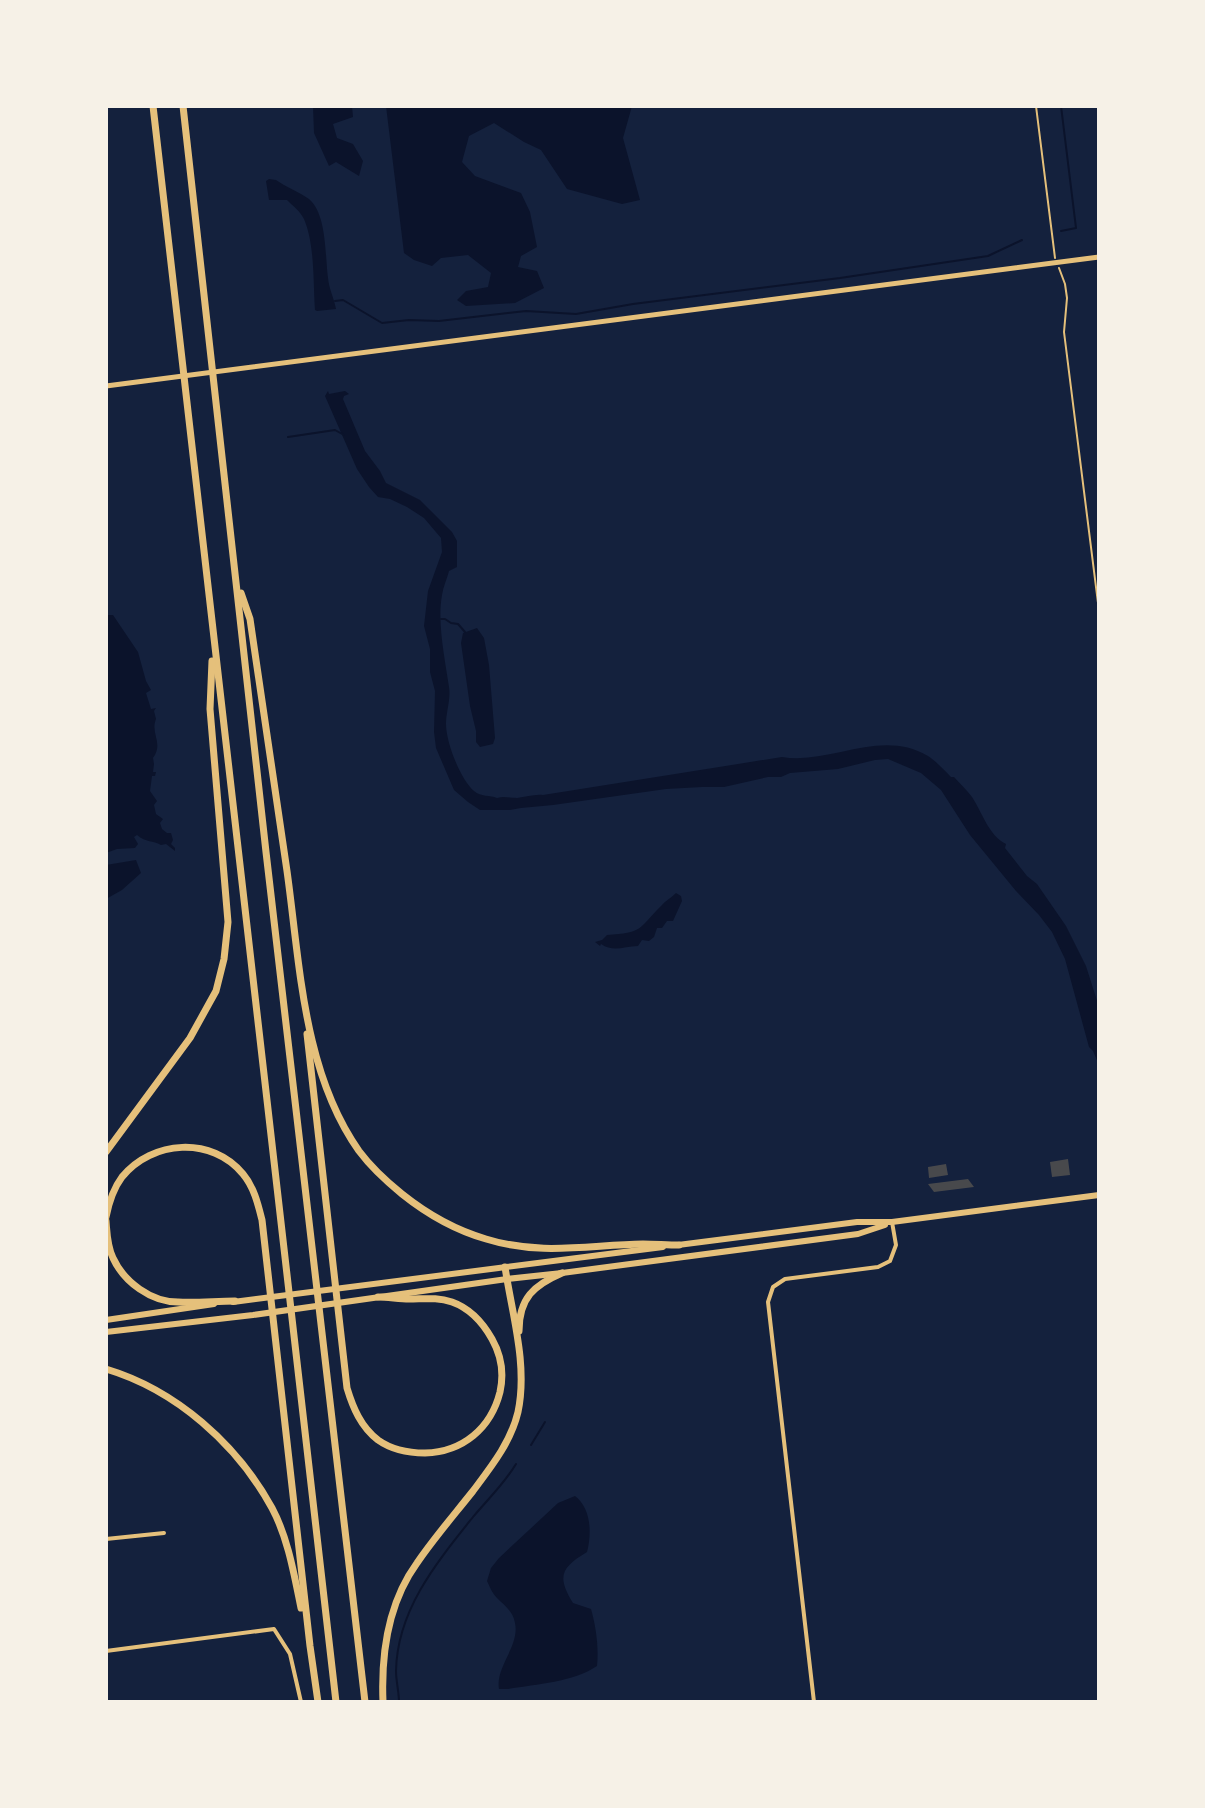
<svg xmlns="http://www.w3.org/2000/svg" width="1205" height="1808" font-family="'Nunito Sans',sans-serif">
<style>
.water{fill:#0b132b}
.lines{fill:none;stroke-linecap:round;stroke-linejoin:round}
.stream{stroke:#0b132b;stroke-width:2}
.building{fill:#48494c}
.path{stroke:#e5c07b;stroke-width:2}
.minor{stroke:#e5c07b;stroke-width:4}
.tertiary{stroke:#e5c07b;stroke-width:5}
.primary{stroke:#e5c07b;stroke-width:6}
.motorway{stroke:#e5c07b;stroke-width:7}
</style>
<rect width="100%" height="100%" fill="#14213d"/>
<!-- water -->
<g class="water">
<path d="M313 106H352L353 117 333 124 337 138 353 144 363 161 359 176 336 162 329 166 314 133Z"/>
<path d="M386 106H632L623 138 640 200 622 204 567 189 541 150 524 142 494 123 469 136 462 162 475 176 521 193 530 212 537 247 521 256 518 267 537 271 544 288 515 303 466 306 457 300 466 291 488 287 491 273 468 255 441 258 432 266 414 260 404 253Z"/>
<path d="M269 179 276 180C286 187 299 192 309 199 327 214 325 256 328 278 329 289 334 298 336 309L317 311 315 310C313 282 315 245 304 219 300 211 293 206 287 200H269L266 181Z"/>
<path d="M328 391 329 394 345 391 349 394 344 396 343 399 365 451 380 471 386 483 420 500 452 532 457 541V567L449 571C447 579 443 587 442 595 437 623 445 659 449 687 451 699 446 712 446 724 446 742 460 779 474 791 481 797 490 795 497 798 504 796 509 798 517 798 526 797 535 794 543 795L782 757C831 765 880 728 928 756 936 761 944 770 951 777H954C960 784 967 790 972 797 982 812 989 836 1006 844L1005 848 1027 876 1037 884 1066 926 1086 966 1099 1007V1065L1093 1051 1089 1047 1065 959 1052 932 1039 915 1016 891 970 835 941 790 921 773 888 759 875 760 838 769 790 773 781 777H768L724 787H702L666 789 553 805 521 808 510 810H480L468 802 454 790 436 748 434 732 435 691 430 672V649L424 626 428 591 442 552 441 538 424 518 407 507 390 499 378 497 369 487 357 469 325 396Z"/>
<path d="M106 615H113L138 652 146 681 151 690 146 693 151 709 156 708 154 711 156 719C150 734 164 743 153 758L154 764 153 772H156L155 776H152L150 791 157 801 154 805 156 814 163 819 160 823 162 829 167 833H171L173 840 171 844 175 848V851L166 844 161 845C153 840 146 843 137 835L134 837 138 844 135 848 117 849 106 853Z"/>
<path d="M477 628 484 638 489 665 495 738 493 744 480 747 476 742V731L470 706 461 643 463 633Z"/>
<path d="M136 860 141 873 122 890 106 899V865Z"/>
<path d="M676 893 681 896 682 901 673 921H667L662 928H657L654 937 649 941 642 940 638 946C624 946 614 953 601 944L600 946 595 942 602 940 607 935C643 933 638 929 661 906 665 901 671 898 676 893Z"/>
<path d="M575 1496C591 1508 592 1533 587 1552 562 1567 556 1576 573 1603L591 1609C596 1627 599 1647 597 1666 573 1682 537 1684 508 1689H499C495 1667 520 1646 515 1623 513 1611 504 1605 497 1598 492 1593 490 1587 487 1581L491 1568 499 1558 558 1503Z"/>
</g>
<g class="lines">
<!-- stream -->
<g class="stream">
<path d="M1061 106 1076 228 1061 231"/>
<path d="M335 301 343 300 382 323 409 320 439 321 526 311 576 314 633 304 840 278 988 256 1022 240"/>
<path d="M288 437 335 430 344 435"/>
<path d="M441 619H445L451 623 458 624 465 632"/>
<path d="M531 1445 545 1422"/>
<path d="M399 1702C399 1692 396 1681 396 1671 397 1610 437 1562 473 1517 488 1499 504 1484 516 1464"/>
</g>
</g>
<!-- building -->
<g class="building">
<path d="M1068 1159 1070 1175 1052 1177 1050 1162Z"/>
<path d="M946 1164 948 1175 929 1178 928 1167Z"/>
<path d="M968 1179 974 1187 934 1192 928 1184Z"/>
</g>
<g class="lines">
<!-- path -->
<g class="path">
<path d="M1036 106 1055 258"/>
<path d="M1059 268 1065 284 1067 298 1064 332 1099 611"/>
</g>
<!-- minor -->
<g class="minor">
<path d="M106 1539 164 1533"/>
<path d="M106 1651 274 1629 290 1654 301 1702"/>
<path d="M814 1702 768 1302 773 1287 785 1279 878 1267 890 1261 896 1245 892 1222"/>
</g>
<!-- tertiary -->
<path class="tertiary" d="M106 386 1099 257"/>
<!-- primary -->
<g class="primary">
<path d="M678 1245 857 1222H892L1099 1195"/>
<path d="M233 1302 663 1247"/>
<path d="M106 1320 214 1304"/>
<path d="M106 1332 253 1315 507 1279 562 1273 858 1234 885 1225"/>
</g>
<!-- motorway -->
<g class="motorway">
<path d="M153 106 336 1702"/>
<path d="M183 106 266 852 365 1702"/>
<path d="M241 593 250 619C262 703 274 787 287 871 300 964 303 1072 359 1151 371 1167 386 1181 402 1194 427 1214 455 1230 486 1239 541 1256 588 1245 643 1244 655 1244 667 1245 679 1245"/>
<path d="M307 1034 347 1388C353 1408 361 1427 378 1440 392 1450 408 1453 425 1453 463 1452 491 1428 500 1392 504 1374 501 1355 492 1339 483 1323 469 1308 452 1302 437 1297 424 1299 409 1299 399 1299 388 1297 378 1297"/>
<path d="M106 1152 190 1038 216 991 224 959 228 922 210 709 212 661"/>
<path d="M106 1217C109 1202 113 1189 122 1177 152 1140 212 1136 243 1174 254 1187 258 1204 262 1220L310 1646 318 1702"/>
<path d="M106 1221C107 1233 107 1246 113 1258 124 1282 151 1302 178 1302 197 1303 216 1301 235 1301"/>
<path d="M519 1331C519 1298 534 1285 562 1273"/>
<path d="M106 1369C176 1390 237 1444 272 1508 288 1538 294 1574 301 1608"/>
<path d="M383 1702C381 1654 388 1603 417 1563 434 1538 454 1515 473 1491 491 1467 511 1442 518 1412 528 1365 512 1314 505 1267"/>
</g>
</g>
<!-- border -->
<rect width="1205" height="1808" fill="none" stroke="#f6f1e7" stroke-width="216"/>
</svg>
